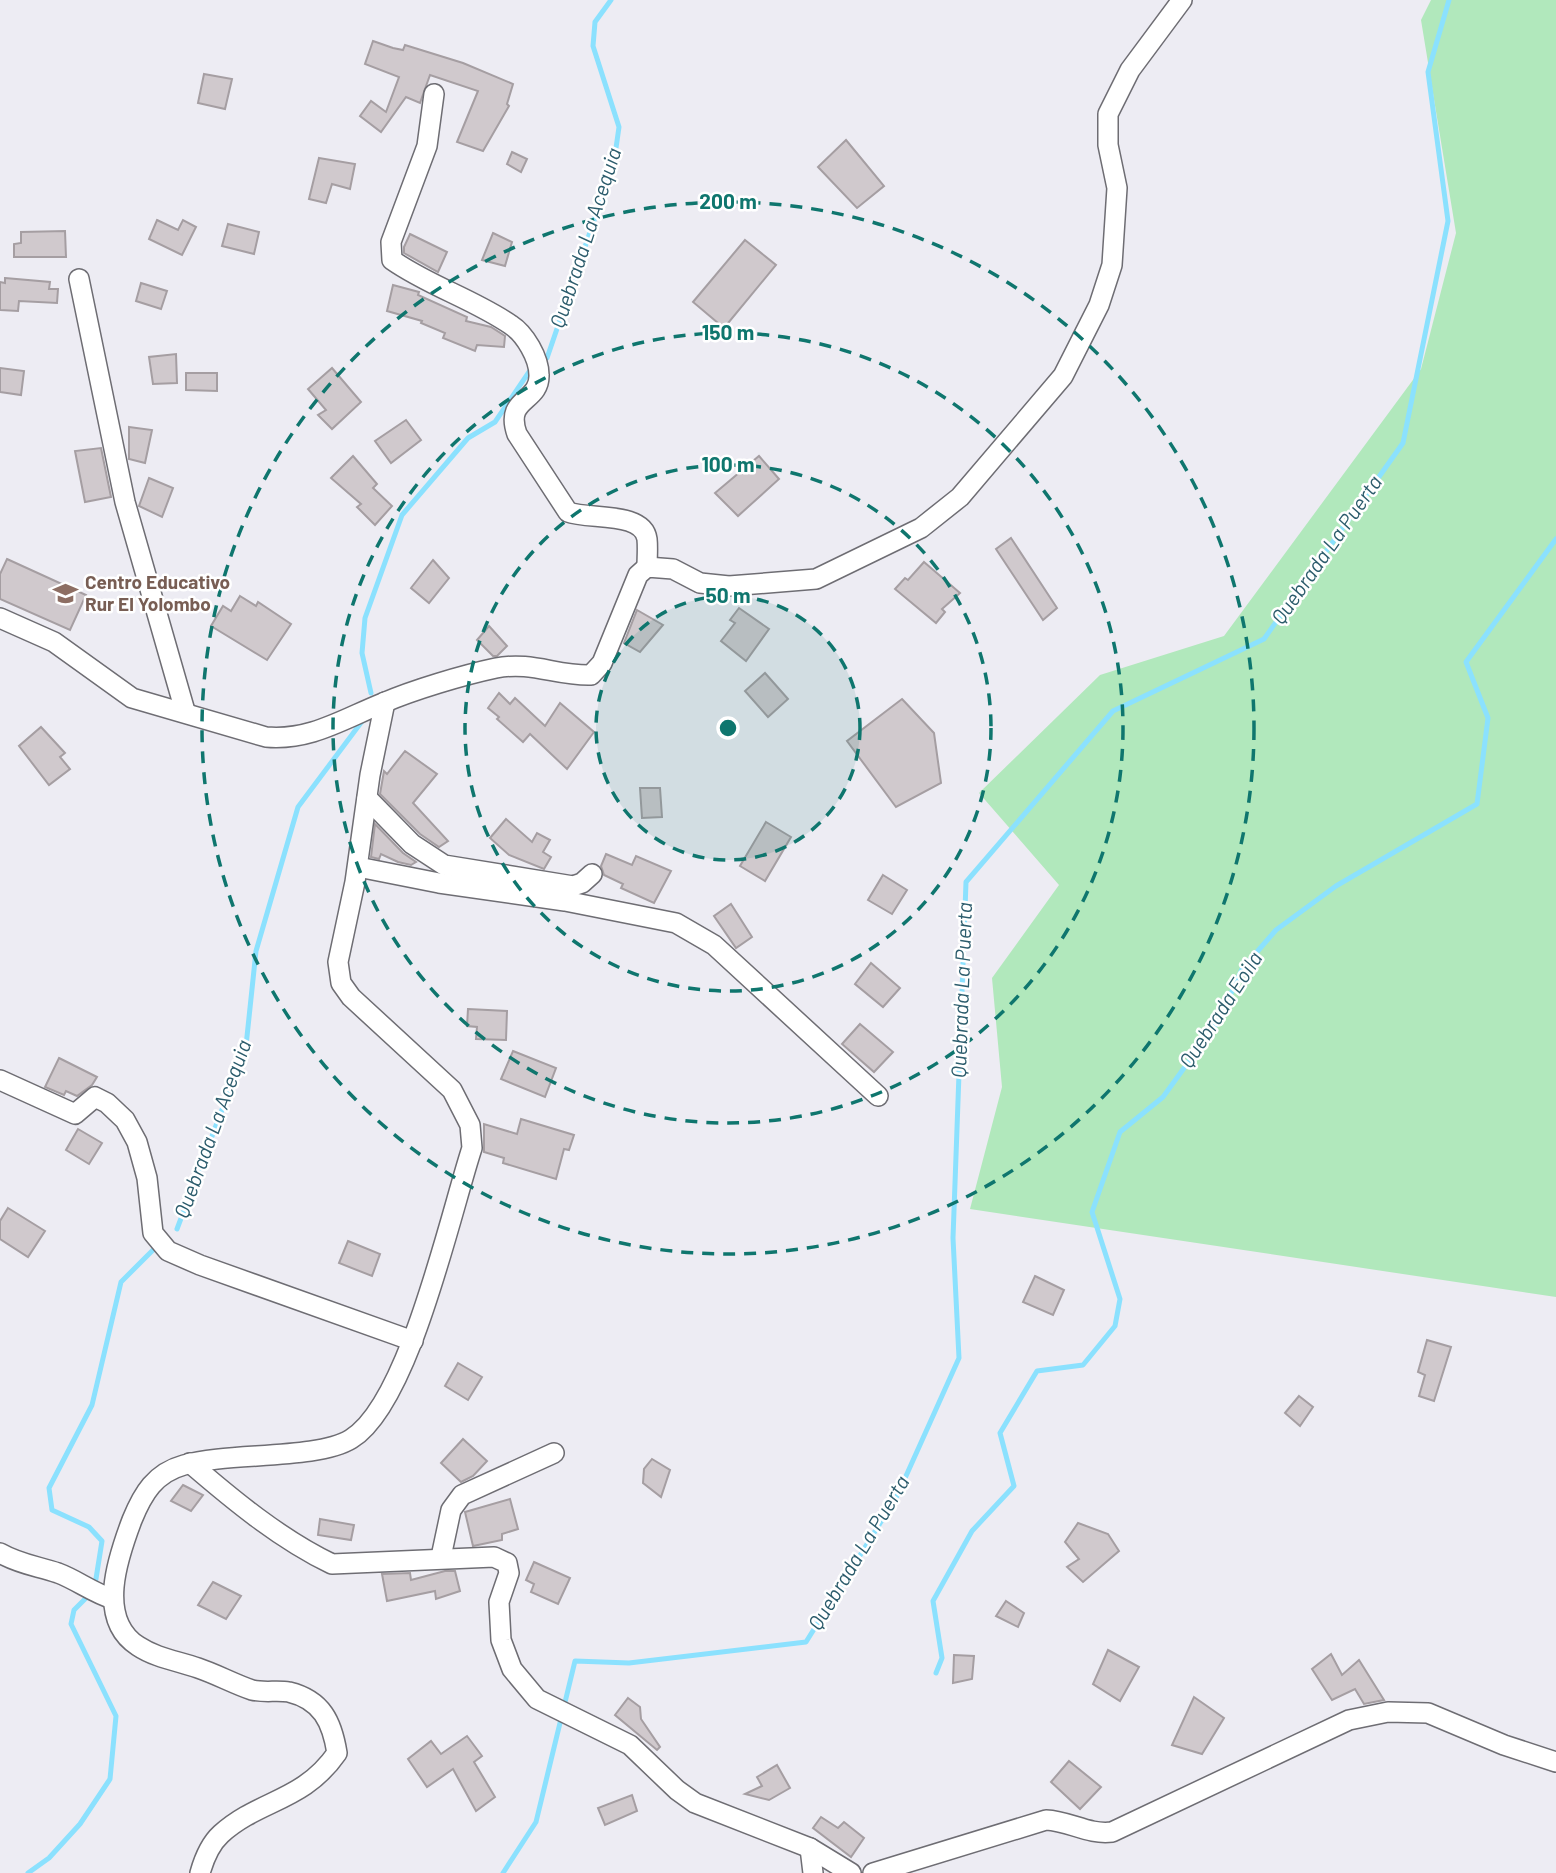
<svg xmlns="http://www.w3.org/2000/svg" width="1556" height="1873" font-family="Barlow,sans-serif">
<style>
.green{fill:#b1e8bc}
.lines{fill:none;stroke-linecap:round;stroke-linejoin:round}
.stream{stroke:#8be1fe;stroke-width:5}
.building{fill:#d0c9cd;stroke:#a59ea2;stroke-width:2}
.minor-casing{stroke:#6e6d73;stroke-width:22}
.minor{stroke:#fff;stroke-width:19}
.ring{fill:none;stroke:#0f766e;stroke-width:3.5;stroke-dasharray:12 9}
.labels{text-anchor:middle;stroke-width:5;stroke-linejoin:round;paint-order:stroke}
.education-label{font-size:19px;font-weight:bold;fill:#785e54;stroke:#fff;text-anchor:start}
.water-label{font-size:21px;font-style:italic;fill:#2c5c6c;stroke:#fff}
.centre{fill:#0f766e;stroke:#fff;stroke-width:3.5}
.ring-label{font-size:21px;text-anchor:middle;font-weight:bold;fill:#0f766e;stroke:#fff;stroke-width:5;stroke-linejoin:round;paint-order:stroke}
</style>
<rect width="100%" height="100%" fill="#edecf3"/>
<!-- green -->
<path class="green" d="M1431 0H1556V1297L970 1209 1002 1087 992 978 1059 885 979 793 1100 675 1224 636 1421 369 1456 233 1421 20Z"/>
<g class="lines">
<!-- stream -->
<g class="stream">
<path d="M547 358 614 162 619 127 593 46 595 22 611 0"/>
<path d="M371 693 362 653 365 618 402 515 468 438 495 422 531 369"/>
<path d="M177 1229 246 1046 256 951 298 807 363 720"/>
<path d="M95 1585 102 1541 89 1527 52 1510 49 1488 92 1405 121 1282 159 1244"/>
<path d="M936 1673 942 1658 933 1601 972 1531 1014 1486 1000 1433 1037 1371 1083 1365 1115 1326 1120 1299 1092 1212 1120 1132 1163 1097 1219 1020 1242 969 1276 930 1336 886 1477 804 1488 718 1466 662 1556 539"/>
<path d="M28 1873 49 1858 80 1824 110 1779 116 1716 71 1624 74 1610 91 1593"/>
<path d="M503 1873 536 1822 575 1661 629 1663 806 1642 897 1496 959 1358 953 1238 966 882 1113 711 1264 639 1403 443 1448 221 1428 72 1449 0"/>
</g>
</g>
<!-- building -->
<g class="building">
<path d="M373 41 393 48 403 50 405 45 463 63 513 84 507 104 509 106 483 151 457 142 478 91 430 75 420 103 406 97 381 132 360 116 371 101 386 112 399 77 365 64Z"/>
<path d="M204 74 232 79 225 109 198 103Z"/>
<path d="M846 140 884 186 857 208 818 167Z"/>
<path d="M512 152 527 159 521 172 507 164Z"/>
<path d="M319 158 355 164 350 189 332 184 326 203 309 199Z"/>
<path d="M157 220 178 230 183 220 196 227 182 255 149 239Z"/>
<path d="M228 224 259 232 254 254 222 246Z"/>
<path d="M65 231 66 257H14V244L21 243V232Z"/>
<path d="M493 233 512 242 505 266 482 260Z"/>
<path d="M410 234 447 252 438 272 404 253V247Z"/>
<path d="M745 240 776 265 724 328 693 302Z"/>
<path d="M5 278 50 282 49 289H58L57 303 19 301 18 311 0 310V282L5 283Z"/>
<path d="M141 283 167 291 161 309 136 301Z"/>
<path d="M393 285 419 292 418 295 467 317 466 321 491 327 505 336 504 347 477 345 475 351 443 338 445 333 421 323 422 321 387 311Z"/>
<path d="M176 354 177 383 153 384 149 357Z"/>
<path d="M0 368 24 371 21 395 0 392Z"/>
<path d="M332 368 361 402 332 429 318 415 326 410 308 389Z"/>
<path d="M186 373H217V391L186 390Z"/>
<path d="M406 420 421 440 391 463 375 441Z"/>
<path d="M129 427 152 430 145 463 129 459Z"/>
<path d="M101 448 111 497 85 502 75 451Z"/>
<path d="M353 456 377 484 373 488 392 506 375 525 357 507 361 504 331 478Z"/>
<path d="M759 456 779 479 738 516 715 493Z"/>
<path d="M149 478 173 488 162 517 139 506Z"/>
<path d="M1011 538 1057 608 1043 620 996 549Z"/>
<path d="M7 559 86 595 70 630 0 599V574Z"/>
<path d="M433 560 449 578 429 603 411 588Z"/>
<path d="M924 562 960 593 942 609 945 612 936 623 895 589 905 578 908 580Z"/>
<path d="M240 596 256 606 258 602 291 624 267 660 211 626 223 606 231 611Z"/>
<path d="M739 608 769 629 746 661 721 641 735 623 730 620Z"/>
<path d="M637 610 663 625 640 652 624 643Z"/>
<path d="M489 626 507 646 497 656H493L477 640Z"/>
<path d="M765 673 788 699 768 717 745 691Z"/>
<path d="M499 693 510 704 515 698 545 726 560 703 594 732 567 769 530 734 523 742 497 719 499 717 488 708Z"/>
<path d="M902 699 934 733 941 783 896 807 847 741Z"/>
<path d="M41 727 65 753 60 757 70 769 49 785 19 746Z"/>
<path d="M405 751 437 774 413 803 448 841 439 847 420 834 380 794 384 771 387 774Z"/>
<path d="M640 788H660L662 817 642 818Z"/>
<path d="M506 819 532 842 537 833 550 840 543 852 551 857 544 869 509 855 490 838Z"/>
<path d="M766 822 791 837 765 881 740 866Z"/>
<path d="M375 824 403 853 416 862 411 865 398 862 381 854 379 859 371 857Z"/>
<path d="M606 854 632 865 636 856 671 871 654 903 621 888 623 884 604 875 601 866Z"/>
<path d="M883 875 907 890 892 914 868 900Z"/>
<path d="M731 904 752 937 736 948 714 916Z"/>
<path d="M871 963 900 988 883 1007 855 984Z"/>
<path d="M468 1009 507 1011 506 1040 476 1039 477 1027 467 1026Z"/>
<path d="M860 1024 893 1052 874 1072 842 1044Z"/>
<path d="M513 1051 556 1068 545 1097 501 1079Z"/>
<path d="M59 1058 97 1077 92 1085 77 1096 66 1091 64 1095 45 1087Z"/>
<path d="M521 1119 574 1135 569 1150 564 1149 556 1179 503 1163 504 1158 484 1152V1124L517 1134Z"/>
<path d="M78 1129 102 1143 89 1164 66 1150Z"/>
<path d="M8 1208 45 1231 28 1257 0 1239V1221Z"/>
<path d="M348 1241 380 1254 372 1276 339 1263Z"/>
<path d="M1035 1276 1064 1290 1053 1315 1023 1302Z"/>
<path d="M1427 1340 1451 1347 1434 1401 1419 1396 1425 1375 1418 1372Z"/>
<path d="M458 1363 482 1377 468 1400 445 1386Z"/>
<path d="M1299 1396 1313 1407 1300 1426 1285 1413Z"/>
<path d="M463 1439 487 1461 473 1476 461 1482 441 1463Z"/>
<path d="M652 1459 670 1470 661 1497 643 1483 644 1469Z"/>
<path d="M183 1485 203 1495 191 1511 171 1501Z"/>
<path d="M510 1499 518 1529 502 1534V1540L473 1546 465 1512Z"/>
<path d="M320 1519 354 1525 351 1540 318 1535Z"/>
<path d="M1078 1523 1108 1534 1119 1551 1083 1582 1067 1567 1079 1559 1065 1542Z"/>
<path d="M534 1562 570 1578 558 1604 531 1592 534 1584 526 1580Z"/>
<path d="M445 1571H455L460 1591 436 1599 435 1591 387 1601 382 1574 410 1573 411 1580Z"/>
<path d="M213 1582 241 1596 226 1619 198 1605Z"/>
<path d="M1006 1601 1024 1613 1018 1627 996 1616Z"/>
<path d="M1108 1650 1139 1667 1120 1701 1093 1684Z"/>
<path d="M1331 1654 1342 1675 1359 1660 1384 1700 1364 1704 1355 1689 1332 1700 1312 1669Z"/>
<path d="M954 1655 974 1656 972 1679 953 1683Z"/>
<path d="M1194 1697 1224 1718 1202 1754 1172 1745Z"/>
<path d="M628 1698 640 1707 641 1719 660 1747 657 1750 615 1715Z"/>
<path d="M467 1736 482 1756 474 1762 495 1797 476 1811 453 1769 427 1787 408 1759 431 1741 441 1754Z"/>
<path d="M1069 1761 1101 1787 1080 1809 1051 1782Z"/>
<path d="M777 1765 790 1788 769 1800 745 1794 762 1786 757 1777Z"/>
<path d="M632 1795 637 1811 605 1825 598 1808Z"/>
<path d="M821 1817 838 1828 844 1822 864 1838 851 1857 813 1828Z"/>
</g>
<g class="lines">
<defs>
<g id="minor">
<path d="M434 94 427 146 391 242 392 260C429 286 473 299 511 325 525 334 539 358 539 375 540 403 504 397 517 434L568 512C589 520 643 511 647 539 648 548 647 558 647 567"/>
<path d="M79 279 125 502 185 711"/>
<path d="M0 618 54 642 132 698 266 737C310 741 343 719 383 703 413 690 463 675 496 668 532 661 556 676 591 675L602 663 638 575 647 567 673 569 700 583 729 586 816 579 921 528 960 497 1063 376 1099 305 1112 265 1117 188 1108 145V114L1130 70 1182 0"/>
<path d="M367 798 412 844 444 865 573 886 582 883 592 874"/>
<path d="M358 867 439 883 565 901 676 923 714 945 878 1096"/>
<path d="M0 1080 75 1114 95 1097 107 1103 125 1120 137 1142 147 1178 153 1233 168 1251 200 1265 413 1341"/>
<path d="M190 1463C233 1500 280 1539 332 1564L494 1557 507 1563 509 1573 499 1602 501 1640 512 1669 537 1699 630 1745 677 1790 695 1803 810 1848 851 1873"/>
<path d="M0 1553C19 1564 37 1566 58 1573 77 1580 93 1593 113 1599"/>
<path d="M441 1557 451 1510 462 1495 554 1453"/>
<path d="M810 1848 813 1873"/>
<path d="M200 1873C204 1859 210 1844 221 1834 260 1799 303 1802 337 1753 332 1722 322 1700 289 1692 277 1690 264 1693 252 1690 234 1684 216 1674 198 1668 178 1661 156 1658 138 1646 96 1619 118 1557 132 1520 143 1493 155 1473 184 1465 228 1452 317 1460 351 1439 409 1404 450 1215 472 1148L470 1125 452 1090 351 997 341 983 338 962 355 882 370 775 385 702"/>
<path d="M873 1873 1046 1820C1070 1821 1088 1835 1112 1832L1349 1720 1388 1712 1428 1713 1504 1745 1556 1762"/>
</g>
</defs>
<!-- minor casing -->
<use href="#minor" class="minor-casing"/>
<!-- minor -->
<use href="#minor" class="minor"/>
</g>
<!-- distance rings -->
<circle cx="728" cy="728" r="132" fill="#0f766e" fill-opacity=".12"/>
<g class="ring">
<circle cx="728" cy="728" r="132"/>
<circle cx="728" cy="728" r="263"/>
<circle cx="728" cy="728" r="395"/>
<circle cx="728" cy="728" r="526"/>
</g>
<!-- icons -->
<defs>
<symbol id="school-bare" viewBox="-9 -9 18 18"><path d="M0-5L7-2L0 1L-7-2ZM-4 1L0 2.5L4 1V4Q0 6-4 4Z" fill="#8d6e63" stroke="#fff" stroke-width="2.5" paint-order="stroke"/></symbol>
</defs>
<g fill-rule="evenodd">
<use href="#school-bare" x="48" y="576" width="35" height="35"/>
</g>
<g class="labels">
<!-- education labels -->
<g class="education-label">
<text x="85" y="589">Centro Educativo<tspan x="85" dy="22">Rur El Yolombo</tspan></text>
</g>
<!-- water labels -->
<g class="water-label">
<text transform="translate(586 238) rotate(-72)" y="7">Quebrada La Acequia</text>
<text transform="translate(1327 550) rotate(-55)" y="7">Quebrada La Puerta</text>
<text transform="translate(962 990) rotate(-88)" y="7">Quebrada La Puerta</text>
<text transform="translate(1221 1010) rotate(-57)" y="7">Quebrada Eoila</text>
<text transform="translate(213 1129) rotate(-70)" y="7">Quebrada La Acequia</text>
<text transform="translate(859 1553) rotate(-59)" y="7">Quebrada La Puerta</text>
</g>
</g>
<circle cx="728" cy="728" r="10" class="centre"/>
<g class="ring-label">
<text x="728" y="209">200 m</text>
<text x="728" y="340">150 m</text>
<text x="728" y="472">100 m</text>
<text x="728" y="603">50 m</text>
</g>
</svg>
